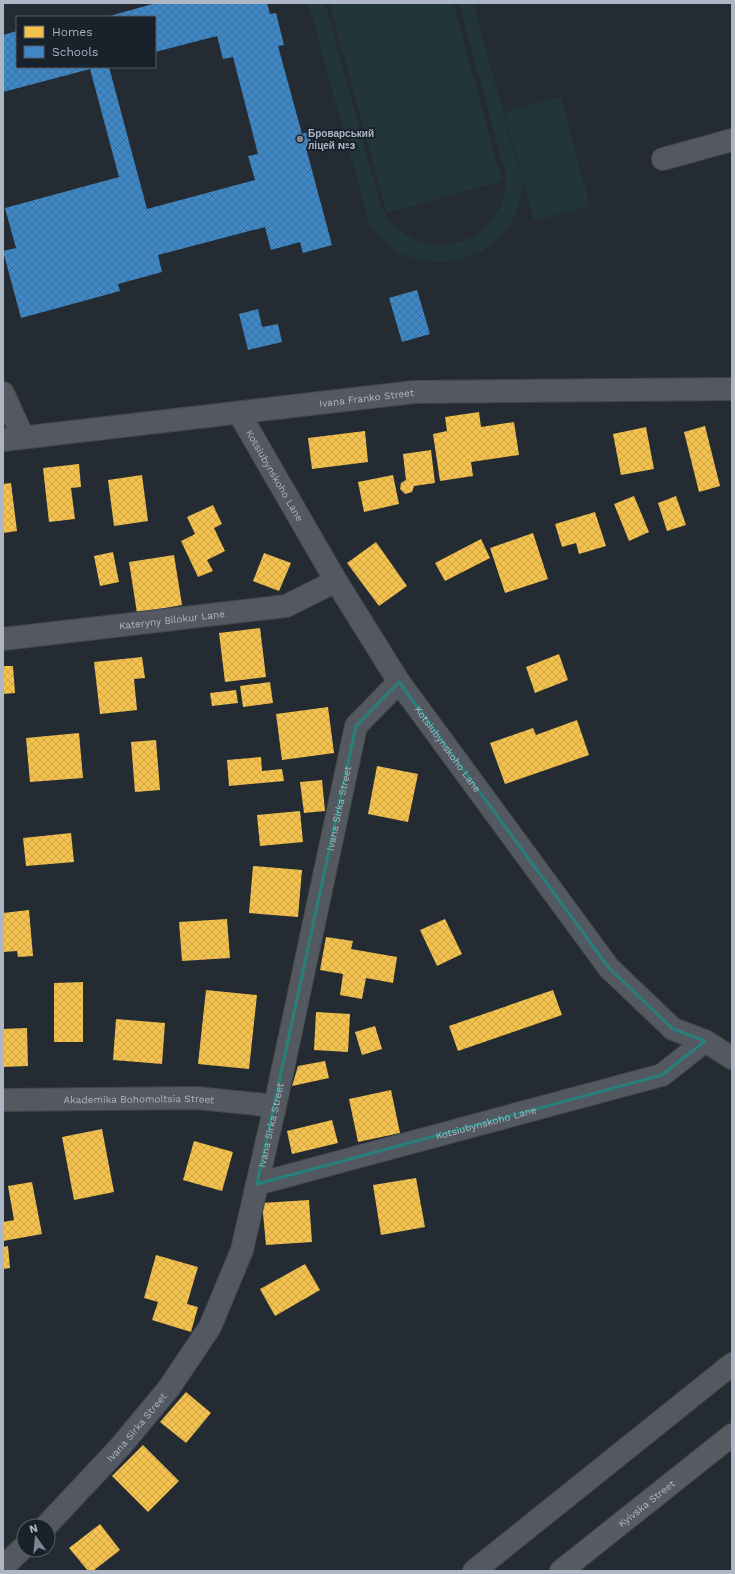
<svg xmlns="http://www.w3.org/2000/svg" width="735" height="1574" font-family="'Work Sans',sans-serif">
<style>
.pitch{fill:#223538}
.homes{fill:url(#homes-cross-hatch)}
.schools{fill:url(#schools-cross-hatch)}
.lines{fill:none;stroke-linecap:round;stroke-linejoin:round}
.minor-casing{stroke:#42474c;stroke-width:24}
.major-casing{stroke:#42474e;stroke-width:24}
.minor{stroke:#545860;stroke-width:22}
.major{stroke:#575b62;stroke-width:22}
.marked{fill:none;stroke:#27807b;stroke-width:3;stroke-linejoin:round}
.poi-dot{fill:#7d8591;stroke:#19212b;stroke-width:1.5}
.labels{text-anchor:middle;stroke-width:4;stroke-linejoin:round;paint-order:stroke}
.poi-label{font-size:10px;font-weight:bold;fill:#adb6c4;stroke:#19212b;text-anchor:start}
.street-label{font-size:10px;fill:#adb6c4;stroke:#19212b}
</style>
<defs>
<pattern id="homes-cross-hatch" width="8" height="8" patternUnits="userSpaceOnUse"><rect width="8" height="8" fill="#f2c14e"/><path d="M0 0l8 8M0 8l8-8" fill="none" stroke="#cca54a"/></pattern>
<pattern id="schools-cross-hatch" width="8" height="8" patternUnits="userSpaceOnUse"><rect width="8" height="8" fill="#3f88c5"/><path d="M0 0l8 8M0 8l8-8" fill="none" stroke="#3c709c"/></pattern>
</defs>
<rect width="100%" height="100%" fill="#252b32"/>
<!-- pitch -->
<g class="pitch">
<path d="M308 3H325L381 206C386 215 391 224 400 230 436 259 488 244 503 199 506 190 505 181 505 172L459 3H473L523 184C521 195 519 206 514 217 493 260 438 273 396 251 386 245 378 236 370 226Z"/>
<path d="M329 3H453L502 181 387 213Z"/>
<path d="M561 97 590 206 534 221 504 112Z"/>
</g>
<!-- homes -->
<g class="homes">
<path d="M479 412 481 427 514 422 519 455 471 462 473 476 440 481 433 434 447 431 445 417Z"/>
<path d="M705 426 720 486 699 492 684 432Z"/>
<path d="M646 427 654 469 621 475 613 434Z"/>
<path d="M365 431 368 462 312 469 308 438Z"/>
<path d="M431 450 435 483 414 486 412 492 405 494 400 489 401 483 406 480 403 454Z"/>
<path d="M79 464 81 487 71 488 75 519 49 522 43 468Z"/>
<path d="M142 475 148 521 114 526 108 480Z"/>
<path d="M393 475 399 504 364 512 358 482Z"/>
<path d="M11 483 17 531 3 533V484Z"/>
<path d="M634 496 649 532 629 541 614 504Z"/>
<path d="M676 496 686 525 667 531 658 503Z"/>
<path d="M213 505 222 524 214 528 225 551 207 560 213 571 198 577 181 541 195 534 187 517Z"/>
<path d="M595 512 606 546 579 554 576 543 562 547 555 524Z"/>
<path d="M533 533 548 579 505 593 490 548Z"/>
<path d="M481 539 490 558 445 581 435 563Z"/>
<path d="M376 542 407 586 379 606 347 563Z"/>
<path d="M113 552 119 582 100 586 94 556Z"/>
<path d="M264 553 291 563 279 591 253 581Z"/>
<path d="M174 555 182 605 137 613 129 562Z"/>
<path d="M260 628 266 677 225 682 219 633Z"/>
<path d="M559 654 568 680 535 693 526 667Z"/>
<path d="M142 657 145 678 134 679 137 710 100 714 94 662Z"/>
<path d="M3 666H13L15 693 3 694Z"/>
<path d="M270 682 273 703 243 707 240 686Z"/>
<path d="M236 690 238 703 212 706 210 693Z"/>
<path d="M328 707 334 753 282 760 276 714Z"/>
<path d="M577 720 589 755 505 784 490 743 533 728 536 735Z"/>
<path d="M79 733 83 778 30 782 26 738Z"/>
<path d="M156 740 160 790 135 792 131 742Z"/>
<path d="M261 757 262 771 282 769 284 781 229 786 227 760Z"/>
<path d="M377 766 418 774 408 822 368 814Z"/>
<path d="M322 780 325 811 304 813 300 782Z"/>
<path d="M300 811 303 842 260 846 257 815Z"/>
<path d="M71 833 74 862 26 866 23 838Z"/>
<path d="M253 866 302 870 298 917 249 913Z"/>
<path d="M29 910 33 956 18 957 17 951 3 952V913Z"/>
<path d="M227 919 230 958 182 961 179 922Z"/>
<path d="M445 919 462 954 437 966 420 930Z"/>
<path d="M326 937 353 941 351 949 397 957 393 983 366 978 362 999 340 995 343 974 320 970Z"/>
<path d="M83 982V1042H54V983Z"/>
<path d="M206 990 257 995 249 1069 198 1064Z"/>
<path d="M553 990 562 1015 458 1051 449 1026Z"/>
<path d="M316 1012 350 1014 348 1052 314 1050Z"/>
<path d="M116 1019 165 1023 162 1064 113 1060Z"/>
<path d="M375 1026 382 1049 362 1055 355 1032Z"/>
<path d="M27 1028 28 1066 3 1067V1029Z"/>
<path d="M325 1061 329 1078 292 1086 298 1066Z"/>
<path d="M391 1090 400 1133 358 1142 349 1099Z"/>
<path d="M332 1120 338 1143 292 1154 287 1131Z"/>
<path d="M102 1129 114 1192 74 1200 62 1137Z"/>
<path d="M194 1141 233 1152 222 1191 183 1180Z"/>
<path d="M416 1178 425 1227 381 1235 373 1185Z"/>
<path d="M32 1182 42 1234 3 1241V1222L14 1220 8 1186Z"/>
<path d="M309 1200 312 1242 266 1245 262 1203Z"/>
<path d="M8 1246 10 1268 3 1269V1247Z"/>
<path d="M156 1255 198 1267 187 1304 198 1307 191 1332 152 1320 158 1302 144 1298Z"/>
<path d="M305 1264 320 1290 275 1316 260 1289Z"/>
<path d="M186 1392 211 1413 186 1443 160 1422Z"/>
<path d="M143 1445 179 1481 148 1512 112 1476Z"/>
<path d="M100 1524 120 1550 93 1571H88L69 1548Z"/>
</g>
<!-- schools -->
<g class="schools">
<path d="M156 3H267L270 14 276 13 284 45 278 46 302 134 308 132 312 146 306 148 332 245 303 253 300 242 271 250 265 227 158 255 162 272 118 284 120 291 21 318 3 251 16 248 5 208 119 177 90 69 3 92V35L17 31V67H109L147 209 255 180 248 156 258 154 233 57 223 59 217 36 155 52V17H106Z"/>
<path d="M417 290 430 334 402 342 389 298Z"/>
<path d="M258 309 262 327 278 324 282 342 248 350 239 314Z"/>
</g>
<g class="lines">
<defs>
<g id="minor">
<path d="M663 159 732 140"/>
<path d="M3 393 23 437"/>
<path id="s1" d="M239 413 336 581 399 682 609 968 673 1029 705 1041 732 1058"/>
<path id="s2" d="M3 440 414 392 732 389"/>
<path id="s3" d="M3 639 286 606 336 581"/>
<path id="s4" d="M3 1100 197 1098 275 1106"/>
<path id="s5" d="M257 1184 662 1075 705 1041"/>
<path id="s6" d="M46 1526 120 1447 169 1388 210 1327 242 1250 275 1106 356 726 399 682"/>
<path d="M3 1567 24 1547"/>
<path d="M474 1571 732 1364"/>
</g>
<g id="major">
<path id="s7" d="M561 1571 732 1435"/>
</g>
</defs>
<!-- minor casing -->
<use href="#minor" class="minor-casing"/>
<!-- major casing -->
<use href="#major" class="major-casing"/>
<!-- minor -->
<use href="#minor" class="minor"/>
<!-- major -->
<use href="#major" class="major"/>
</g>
<!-- marked area -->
<path class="marked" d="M399 682 609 968 673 1029 705 1041 662 1075 257 1184 356 726Z"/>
<!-- markers -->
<circle class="poi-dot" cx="300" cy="139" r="4"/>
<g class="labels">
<!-- poi labels -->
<g class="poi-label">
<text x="308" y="137">Броварський<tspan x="308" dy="12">ліцей №3</tspan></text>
</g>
<!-- street labels -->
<g class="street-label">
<text dy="4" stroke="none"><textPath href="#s2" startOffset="366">Ivana Franko Street</textPath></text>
<text dy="4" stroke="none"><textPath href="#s1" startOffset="72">Kotsiubynskoho Lane</textPath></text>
<text dy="4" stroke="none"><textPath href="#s3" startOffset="170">Kateryny Bilokur Lane</textPath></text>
<text dy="4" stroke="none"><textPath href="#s1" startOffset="396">Kotsiubynskoho Lane</textPath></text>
<text dy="4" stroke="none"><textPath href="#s6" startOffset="794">Ivana Sirka Street</textPath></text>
<text dy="4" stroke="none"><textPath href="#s4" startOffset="136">Akademika Bohomoltsia Street</textPath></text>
<text dy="4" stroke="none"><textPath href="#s5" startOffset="237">Kotsiubynskoho Lane</textPath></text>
<text dy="4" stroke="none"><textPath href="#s6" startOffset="470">Ivana Sirka Street</textPath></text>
<text dy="4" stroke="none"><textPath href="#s6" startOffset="134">Ivana Sirka Street</textPath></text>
<text dy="4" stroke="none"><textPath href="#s7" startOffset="109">Kyivska Street</textPath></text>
</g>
</g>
<!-- border -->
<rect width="735" height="1574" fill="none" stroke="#adb6c4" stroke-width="8"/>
<!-- legend -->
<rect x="16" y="16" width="140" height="52" fill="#19212b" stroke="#545d68"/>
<rect x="24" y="26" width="20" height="12" fill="#f2c14e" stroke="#545d68"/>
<text x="52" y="36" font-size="12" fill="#adb6c4">Homes</text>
<rect x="24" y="46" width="20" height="12" fill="#3f88c5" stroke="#545d68"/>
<text x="52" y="56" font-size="12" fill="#adb6c4">Schools</text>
<!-- north arrow -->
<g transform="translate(36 1538) rotate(345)"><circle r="19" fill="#19212b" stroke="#545d68"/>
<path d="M0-3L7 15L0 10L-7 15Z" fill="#7d8591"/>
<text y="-6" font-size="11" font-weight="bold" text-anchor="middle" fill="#adb6c4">N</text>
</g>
</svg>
